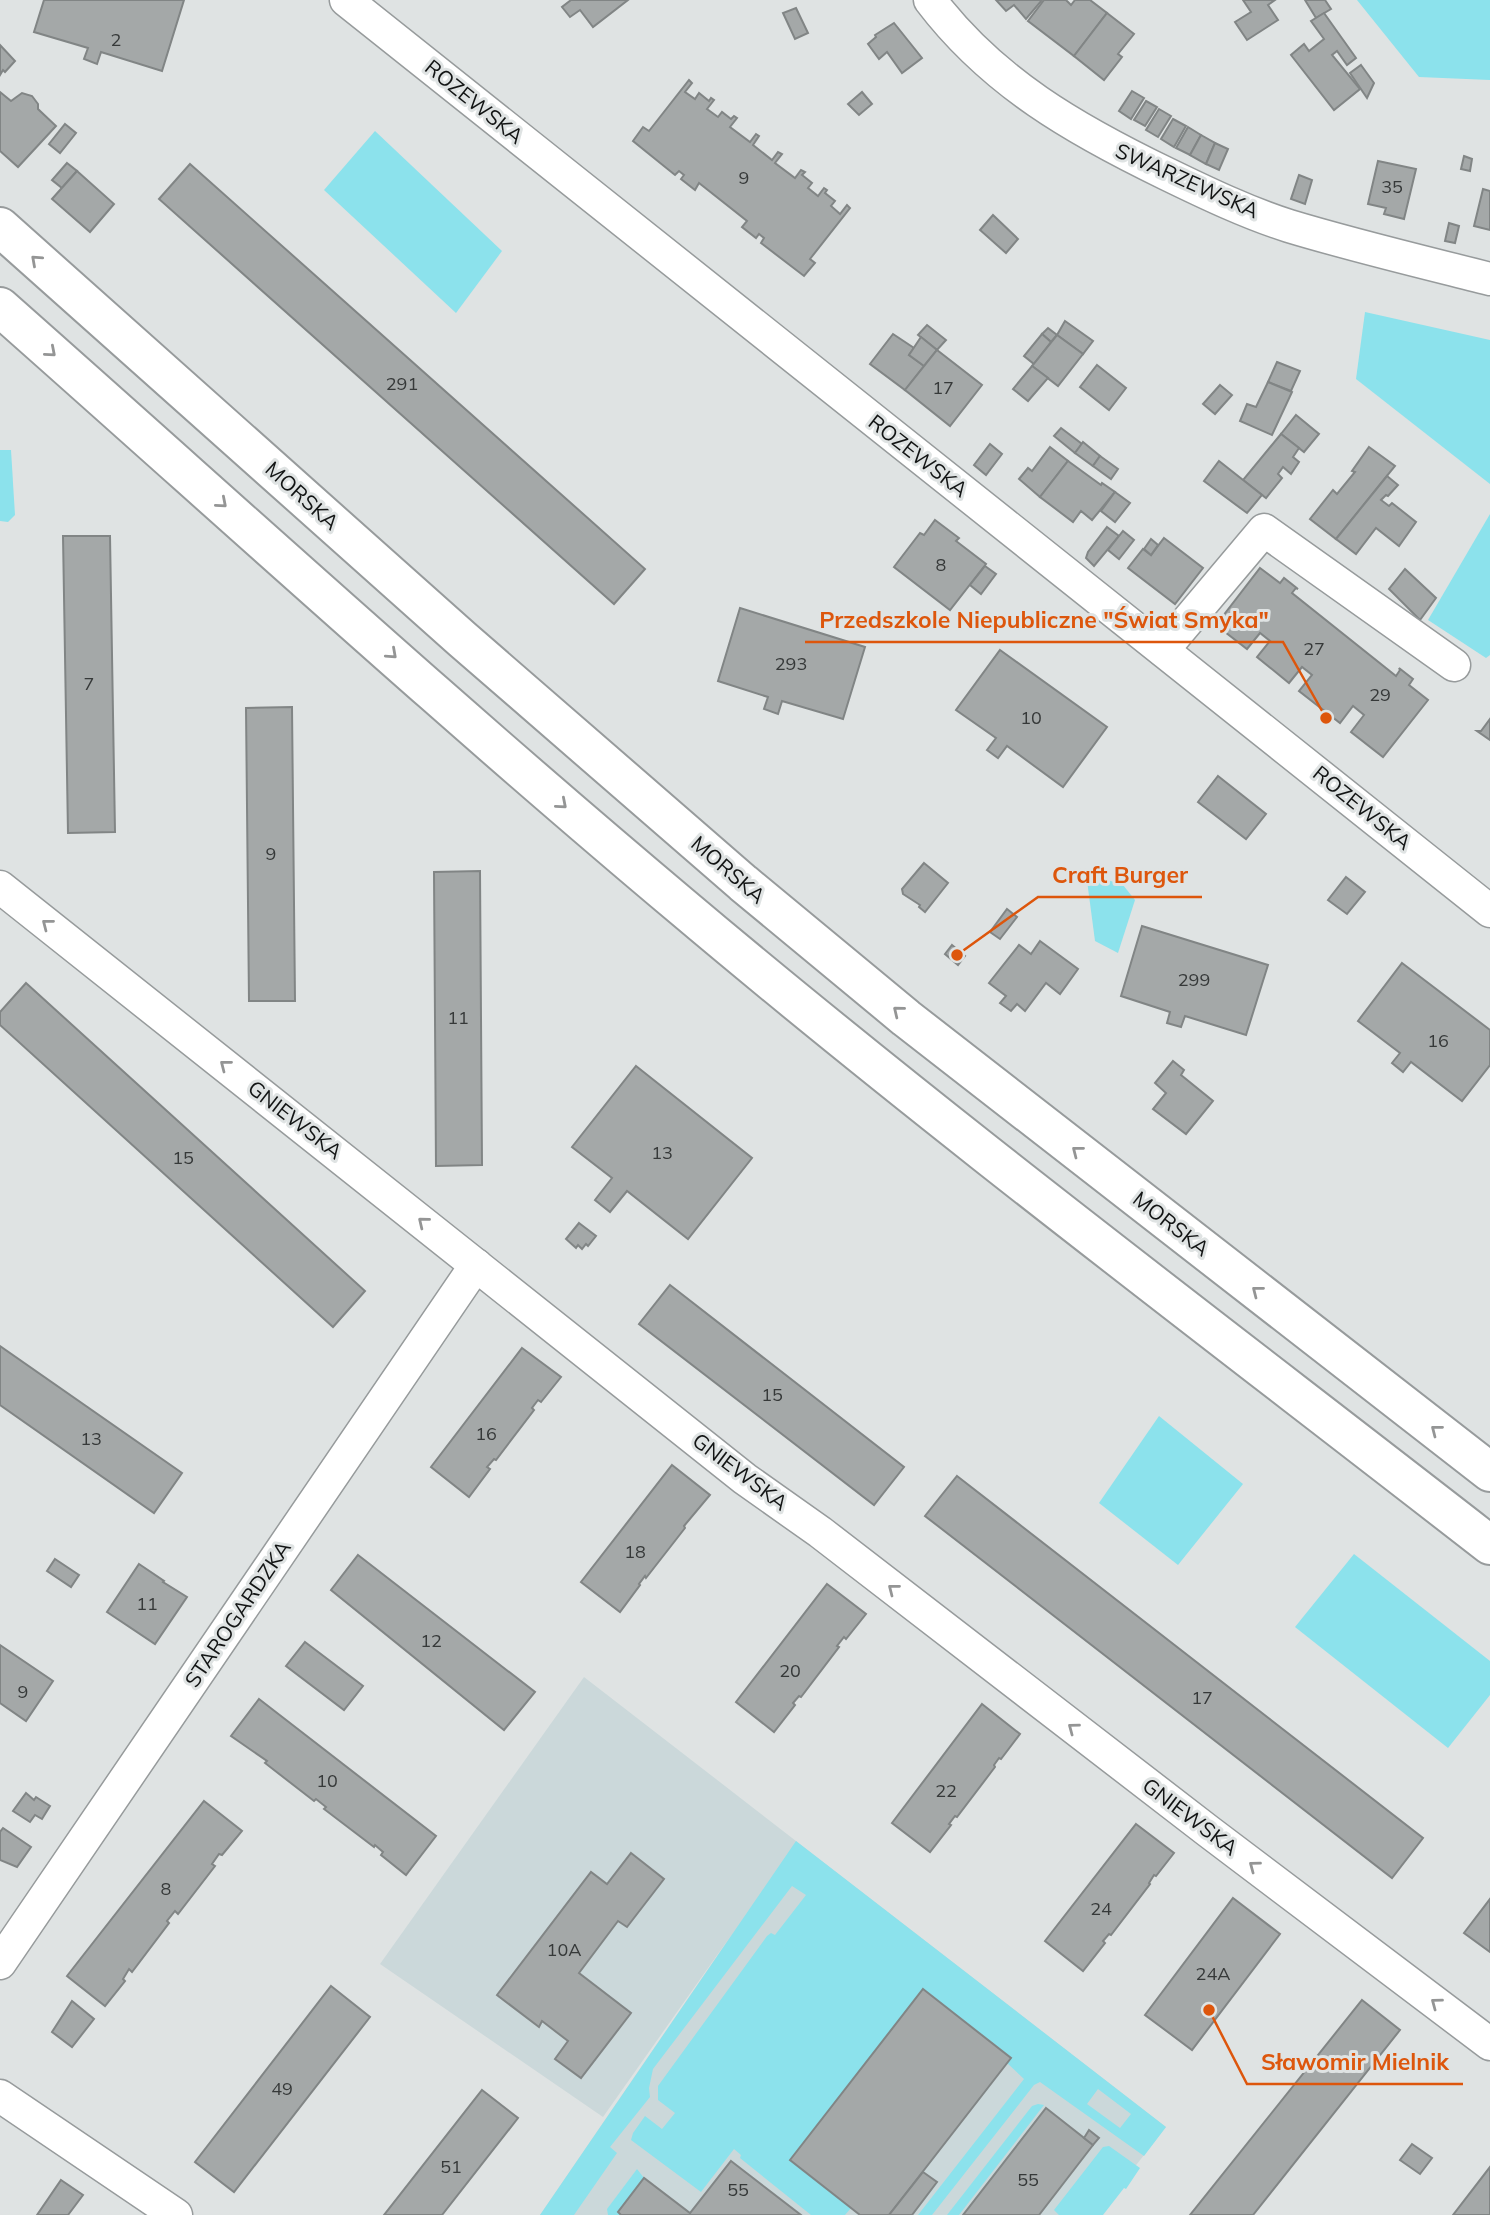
<svg xmlns="http://www.w3.org/2000/svg" width="1490" height="2215" font-family="Mulish,sans-serif">
<style>
.built{fill:#cbd8da}
.green{fill:#8ce2ec;fill-rule:evenodd}
.building{fill:#a4a8a8;stroke:#818585;stroke-width:2}
.lines{fill:none;stroke-linecap:round;stroke-linejoin:round}
.minor-casing{stroke:#979b9c;stroke-width:35}
.major-casing{stroke:#979b9c;stroke-width:42}
.minor{stroke:#fff;stroke-width:32}
.major{stroke:#fff;stroke-width:38}
.oneway{stroke:#949595}
.labels{text-anchor:middle;stroke-width:6;stroke-linejoin:round;paint-order:stroke}
.number-label{font-size:18px;fill:#363939}
.street-label{font-size:21px;fill:#121414;stroke:#dfe3e3}
.leader{fill:none;stroke:#dd560c;stroke-width:2.5}
.callout-dot{fill:#dd560c;stroke:#dfe3e3;stroke-width:2.5}
.callout-label{font-size:23px;text-anchor:middle;font-weight:bold;fill:#dd560c;stroke:#dfe3e3;stroke-width:6;stroke-linejoin:round;paint-order:stroke}
</style>
<rect width="100%" height="100%" fill="#dfe3e3"/>
<!-- built -->
<path class="built" d="M584 1677 1166 2127 1097 2215H540L732 1934 603 2117 380 1964Z"/>
<!-- green -->
<g class="green">
<path d="M1357 0H1490V80L1419 77Z"/>
<path d="M375 131 502 251 456 313 324 190Z"/>
<path d="M1365 312 1490 340V484L1356 379Z"/>
<path d="M0 450H11L15 515 8 522 0 521Z"/>
<path d="M1490 514V655L1486 658 1428 620Z"/>
<path d="M1086 873 1123 885 1135 900 1118 953 1095 941Z"/>
<path d="M1159 1416 1243 1484 1178 1565 1099 1503Z"/>
<path d="M1354 1554 1490 1661V1695L1448 1748 1295 1627Z"/>
<path d="M796 1841 1166 2127 1144 2156 1040 2082 1034 2085 932 2215H918L1024 2079 1007 2063 1011 2057 923 1989 790 2160 851 2208 845 2215H811L740 2158 741 2155 734 2149 701 2192 631 2140 633 2133 645 2116 662 2129 675 2113 658 2100V2086L767 1936 771 1933 775 1935 806 1895 792 1886 653 2069 649 2088 650 2097 610 2147 617 2153 574 2215H540ZM1098 2089 1131 2114 1120 2128 1087 2104Z"/>
<path d="M1038 2104 1044 2105 959 2215H947L1032 2106Z"/>
<path d="M1109 2146 1140 2168 1126 2189 1124 2188 1103 2215H1059L1054 2210 1103 2147Z"/>
<path d="M637 2169 644 2178 618 2212 621 2215H608L607 2209Z"/>
</g>
<!-- building -->
<g class="building">
<path d="M44 0H184L162 71 101 52 97 64 84 59 88 48 34 32Z"/>
<path d="M571 0H628L593 27 580 10 570 17 562 7Z"/>
<path d="M996 0H1042L1026 19 1014 5 1006 11Z"/>
<path d="M1044 0H1066L1071 5 1075 0H1090L1107 13 1074 56 1028 21Z"/>
<path d="M1243 0H1275L1268 5 1278 20 1247 40 1235 22 1251 12Z"/>
<path d="M1305 0H1325L1331 9 1316 18Z"/>
<path d="M796 8 808 33 795 39 783 13Z"/>
<path d="M1107 13 1134 34 1118 54 1122 57 1104 80 1074 56Z"/>
<path d="M1324 13 1356 58 1347 65 1337 51 1332 55 1360 89 1334 110 1291 55 1304 44 1309 51 1324 39 1311 21Z"/>
<path d="M894 23 922 58 902 73 887 52 879 59 868 44 876 37 875 35Z"/>
<path d="M0 45 15 61 5 72 3 70 0 75Z"/>
<path d="M1361 65 1374 83 1367 98 1350 73Z"/>
<path d="M689 80 692 83 685 92 695 99 699 93 709 101 711 98 714 100 707 109 718 117 722 112 731 119 734 116 737 118 730 127 750 142 756 134 759 136 753 145 772 160 778 152 782 154 775 163 795 178 801 170 805 172 802 175 812 183 808 188 818 196 824 188 827 190 825 193 835 201 831 206 840 214 847 205 850 208 810 259 815 263 804 276 761 243 764 238 759 234 756 238 742 227 747 221 699 183 695 190 681 179 684 175 679 171 675 175 633 141 643 127 649 131Z"/>
<path d="M1132 91 1144 98 1131 119 1119 111Z"/>
<path d="M0 92 11 101 22 93 32 96 38 104V109L56 126 18 167 0 151Z"/>
<path d="M862 92 872 104 859 115 848 104Z"/>
<path d="M1146 101 1157 107 1145 126 1134 120Z"/>
<path d="M1159 109 1171 116 1158 137 1146 130Z"/>
<path d="M1173 119 1186 126 1174 147 1161 139Z"/>
<path d="M65 124 76 133 60 153 49 144Z"/>
<path d="M1188 127 1201 135 1190 155 1176 148Z"/>
<path d="M1201 135 1215 143 1206 164 1190 155Z"/>
<path d="M1215 143 1228 149 1219 170 1206 164Z"/>
<path d="M1464 156 1472 159 1470 171 1461 169Z"/>
<path d="M1378 161 1416 169 1404 219 1384 214 1386 208 1368 204Z"/>
<path d="M67 163 77 171 62 188 52 180Z"/>
<path d="M190 164 645 569 614 604 159 199Z"/>
<path d="M77 171 114 204 90 232 52 199Z"/>
<path d="M1299 175 1312 180 1305 204 1291 199Z"/>
<path d="M1483 189 1490 191V230L1474 226Z"/>
<path d="M993 215 1018 239 1006 253 980 230Z"/>
<path d="M1449 223 1459 226 1455 243 1445 241Z"/>
<path d="M1065 321 1093 341 1083 354 1057 335Z"/>
<path d="M927 325 946 340 937 350 918 335Z"/>
<path d="M1048 328 1057 335 1051 342 1042 334Z"/>
<path d="M893 334 914 348 909 355 924 366 905 390 870 364Z"/>
<path d="M1042 334 1051 342 1034 364 1024 356Z"/>
<path d="M1057 335 1083 354 1058 386 1032 366Z"/>
<path d="M921 337 937 350 924 366 909 355Z"/>
<path d="M937 350 982 385 950 426 905 390Z"/>
<path d="M1277 362 1300 371 1291 391 1268 382Z"/>
<path d="M1097 365 1126 388 1109 410 1080 387Z"/>
<path d="M1032 366 1048 378 1028 401 1013 389Z"/>
<path d="M1268 382 1292 392 1272 435 1240 421 1247 404 1256 407Z"/>
<path d="M1220 385 1232 395 1215 414 1203 404Z"/>
<path d="M1296 415 1319 434 1304 452 1281 434Z"/>
<path d="M1061 428 1082 444 1075 453 1054 436Z"/>
<path d="M1281 434 1299 448 1293 457 1299 462 1291 474 1283 467 1278 474 1282 478 1266 498 1243 480Z"/>
<path d="M1083 442 1100 456 1093 466 1075 453Z"/>
<path d="M990 444 1002 454 986 475 974 465Z"/>
<path d="M1050 447 1068 461 1040 497 1019 479 1028 468 1032 471Z"/>
<path d="M1369 447 1395 466 1336 539 1310 519 1333 490 1337 494 1355 472 1352 471Z"/>
<path d="M1100 456 1118 469 1111 479 1093 466Z"/>
<path d="M1068 461 1101 485 1102 483 1115 492 1092 520 1081 511 1073 522 1040 497Z"/>
<path d="M1219 461 1262 495 1247 513 1204 481Z"/>
<path d="M1387 476 1398 485 1388 496 1386 495 1381 500 1389 506 1392 503 1416 522 1399 546 1376 528 1356 554 1336 539Z"/>
<path d="M1115 492 1130 503 1115 522 1101 511Z"/>
<path d="M935 520 959 538 956 541 986 564 950 610 894 567 920 533 924 535Z"/>
<path d="M1107 527 1119 536 1094 566 1086 558 1088 552Z"/>
<path d="M1123 531 1134 540 1119 559 1108 550Z"/>
<path d="M63 536H110L115 832 68 833Z"/>
<path d="M1164 538 1203 568 1175 604 1128 568 1143 549 1151 555Z"/>
<path d="M1151 539 1158 545 1151 555 1144 549Z"/>
<path d="M985 566 996 574 981 594 970 585Z"/>
<path d="M1260 568 1280 583 1284 578 1298 589 1296 588 1292 593 1396 676 1400 670 1399 668 1413 679 1409 685 1428 700 1383 757 1351 732 1364 715 1353 706 1340 723 1299 691 1312 675 1302 667 1289 683 1257 657 1270 641 1260 633 1247 649 1216 625Z"/>
<path d="M1405 569 1436 598 1420 620 1389 589Z"/>
<path d="M740 608 865 647 843 719 782 701 778 714 764 709 768 697 718 681Z"/>
<path d="M1000 650 1107 727 1063 787 1007 746 998 758 987 750 996 738 956 710Z"/>
<path d="M292 707 295 1001H249L246 708Z"/>
<path d="M1490 719V740L1477 731H1481Z"/>
<path d="M1218 776 1266 814 1246 839 1198 802Z"/>
<path d="M924 863 948 883 925 912 919 907 920 905 903 894 902 889Z"/>
<path d="M480 871 482 1165 436 1166 434 872Z"/>
<path d="M1346 877 1365 892 1347 914 1328 900Z"/>
<path d="M1007 909 1017 917 1000 939 990 932Z"/>
<path d="M1142 926 1268 965 1246 1035 1185 1016 1181 1027 1167 1023 1170 1012 1121 996Z"/>
<path d="M1040 941 1078 969 1060 994 1046 983 1025 1011 1017 1004 1011 1011 1000 1003 1006 996 989 983 1019 945 1031 954Z"/>
<path d="M952 945 965 956 958 965 945 954Z"/>
<path d="M1402 963 1490 1030V1065L1462 1101 1411 1062 1403 1072 1392 1063 1400 1053 1358 1021Z"/>
<path d="M26 983 365 1291 333 1327 0 1025V1012Z"/>
<path d="M1173 1061 1184 1070 1181 1075 1213 1101 1186 1134 1153 1109 1166 1093 1155 1083Z"/>
<path d="M636 1066 752 1158 688 1239 627 1191 610 1212 595 1200 612 1178 572 1147Z"/>
<path d="M579 1223 596 1236 588 1246 586 1244 582 1249 578 1245 576 1248 566 1239Z"/>
<path d="M670 1285 904 1467 874 1505 639 1324Z"/>
<path d="M0 1346 182 1473 154 1513 0 1405Z"/>
<path d="M522 1348 561 1377 541 1402 538 1400 532 1408 534 1410 496 1460 494 1459 487 1467 490 1469 469 1497 431 1467Z"/>
<path d="M672 1465 710 1495 684 1526 685 1528 646 1578 645 1576 639 1584 640 1585 620 1612 581 1582Z"/>
<path d="M957 1476 1423 1838 1392 1878 925 1516Z"/>
<path d="M358 1555 535 1692 504 1730 331 1590Z"/>
<path d="M55 1559 79 1575 71 1587 47 1571Z"/>
<path d="M139 1564 164 1581 163 1582 187 1597 155 1644 107 1612Z"/>
<path d="M827 1584 866 1614 846 1639 844 1637 837 1646 839 1647 801 1697 799 1696 793 1703 795 1705 774 1732 736 1702Z"/>
<path d="M305 1642 363 1686 344 1710 286 1666Z"/>
<path d="M0 1645 53 1681 26 1721 0 1703Z"/>
<path d="M259 1699 436 1836 406 1875 381 1855 383 1852 375 1845 374 1847 324 1809 326 1807 316 1799 314 1801 265 1763 267 1761 231 1736Z"/>
<path d="M982 1704 1020 1734 1001 1759 999 1758 994 1765 995 1767 957 1817 955 1816 949 1824 951 1825 930 1852 892 1823Z"/>
<path d="M26 1793 34 1800 36 1797 50 1806 42 1819 35 1815 30 1822 13 1811Z"/>
<path d="M204 1801 242 1831 222 1855 219 1854 212 1864 215 1866 178 1914 175 1911 167 1921 169 1923 132 1972 129 1969 123 1979 125 1981 105 2006 67 1976Z"/>
<path d="M1136 1824 1174 1853 1156 1876 1154 1875 1149 1883 1150 1884 1111 1935 1109 1934 1103 1941 1105 1943 1083 1971 1045 1941Z"/>
<path d="M3 1828 31 1847 17 1867 0 1860V1832Z"/>
<path d="M631 1853 664 1879 627 1927 618 1921 579 1973 631 2013 581 2078 555 2059 568 2041 542 2021 539 2027 497 1995 591 1872 607 1884Z"/>
<path d="M1233 1898 1280 1934 1192 2050 1145 2015Z"/>
<path d="M1490 1899V1952L1464 1933Z"/>
<path d="M331 1986 370 2017 234 2192 195 2162Z"/>
<path d="M923 1989 1011 2058 889 2215H860L790 2160Z"/>
<path d="M1362 2000 1400 2030 1253 2215H1190Z"/>
<path d="M72 2001 94 2019 72 2047 52 2032Z"/>
<path d="M482 2090 518 2118 442 2215H384Z"/>
<path d="M1046 2108 1093 2145 1039 2215H963Z"/>
<path d="M1089 2130 1099 2138 1093 2145 1084 2138Z"/>
<path d="M1412 2144 1432 2158 1420 2174 1400 2160Z"/>
<path d="M731 2161 801 2215H621L618 2212 644 2178 690 2213Z"/>
<path d="M1490 2167V2215H1453Z"/>
<path d="M923 2172 937 2182 912 2215H889Z"/>
<path d="M61 2180 83 2195 68 2215H37Z"/>
</g>
<g class="lines">
<defs>
<g id="minor">
<path d="M346 0 1490 911"/>
<path d="M930 0C993 83 1076 130 1167 174 1206 193 1248 213 1289 226 1355 246 1423 262 1490 279"/>
<path d="M1163 650 1264 530 1454 665"/>
<path d="M0 887 745 1479 820 1532 1208 1831 1490 2044"/>
<path d="M0 1963 476 1265"/>
<path d="M0 2096 176 2215"/>
</g>
<g id="major">
<path d="M0 227 462 639 743 883 906 1018 1490 1472"/>
<path d="M0 307C226 507 449 711 680 905 943 1127 1219 1334 1490 1545"/>
</g>
</defs>
<!-- minor casing -->
<use href="#minor" class="minor-casing"/>
<!-- major casing -->
<use href="#major" class="major-casing"/>
<!-- minor -->
<use href="#minor" class="minor"/>
<!-- major -->
<use href="#major" class="major"/>
</g>
<!-- one-way arrows -->
<defs><path id="oneway-chevron" d="M-2-3.5L2.5 0L-2 3.5" fill="none" stroke-width="1.6" stroke-linecap="round" stroke-linejoin="round" transform="scale(1.75)"/></defs>
<g class="oneway">
<use href="#oneway-chevron" transform="translate(36 260) rotate(-138)"/>
<use href="#oneway-chevron" transform="translate(51 352) rotate(41)"/>
<use href="#oneway-chevron" transform="translate(222 503) rotate(41)"/>
<use href="#oneway-chevron" transform="translate(392 654) rotate(42)"/>
<use href="#oneway-chevron" transform="translate(562 804) rotate(41)"/>
<use href="#oneway-chevron" transform="translate(47 924) rotate(-142)"/>
<use href="#oneway-chevron" transform="translate(898 1011) rotate(-141)"/>
<use href="#oneway-chevron" transform="translate(225 1065) rotate(-142)"/>
<use href="#oneway-chevron" transform="translate(1077 1151) rotate(-142)"/>
<use href="#oneway-chevron" transform="translate(423 1222) rotate(-141)"/>
<use href="#oneway-chevron" transform="translate(1257 1291) rotate(-142)"/>
<use href="#oneway-chevron" transform="translate(1436 1430) rotate(-142)"/>
<use href="#oneway-chevron" transform="translate(893 1589) rotate(-142)"/>
<use href="#oneway-chevron" transform="translate(1073 1728) rotate(-143)"/>
<use href="#oneway-chevron" transform="translate(1254 1866) rotate(-143)"/>
<use href="#oneway-chevron" transform="translate(1436 2003) rotate(-143)"/>
</g>
<g class="labels">
<!-- number labels -->
<g class="number-label">
<text x="116" y="46">2</text>
<text x="744" y="184">9</text>
<text x="1392" y="193">35</text>
<text x="402" y="390">291</text>
<text x="943" y="394">17</text>
<text x="941" y="571">8</text>
<text x="1314" y="655">27</text>
<text x="791" y="670">293</text>
<text x="89" y="690">7</text>
<text x="1380" y="701">29</text>
<text x="1031" y="724">10</text>
<text x="271" y="860">9</text>
<text x="1194" y="986">299</text>
<text x="458" y="1024">11</text>
<text x="1438" y="1047">16</text>
<text x="662" y="1159">13</text>
<text x="183" y="1164">15</text>
<text x="772" y="1401">15</text>
<text x="486" y="1440">16</text>
<text x="91" y="1445">13</text>
<text x="635" y="1558">18</text>
<text x="147" y="1610">11</text>
<text x="431" y="1647">12</text>
<text x="790" y="1677">20</text>
<text x="23" y="1698">9</text>
<text x="1202" y="1704">17</text>
<text x="327" y="1787">10</text>
<text x="946" y="1797">22</text>
<text x="166" y="1895">8</text>
<text x="1101" y="1915">24</text>
<text x="564" y="1956">10A</text>
<text x="1213" y="1980">24A</text>
<text x="282" y="2095">49</text>
<text x="451" y="2173">51</text>
<text x="1028" y="2186">55</text>
<text x="738" y="2196">55</text>
</g>
<!-- street labels -->
<g class="street-label">
<text transform="translate(474 102) rotate(39)" y="7">ROZEWSKA</text>
<text transform="translate(1187 181) rotate(24)" y="7">SWARZEWSKA</text>
<text transform="translate(918 456) rotate(38)" y="7">ROZEWSKA</text>
<text transform="translate(302 496) rotate(42)" y="7">MORSKA</text>
<text transform="translate(1362 808) rotate(39)" y="7">ROZEWSKA</text>
<text transform="translate(728 870) rotate(41)" y="7">MORSKA</text>
<text transform="translate(295 1120) rotate(38)" y="7">GNIEWSKA</text>
<text transform="translate(1171 1224) rotate(38)" y="7">MORSKA</text>
<text transform="translate(740 1472) rotate(37)" y="7">GNIEWSKA</text>
<text transform="translate(238 1614) rotate(-56)" y="7">STAROGARDZKA</text>
<text transform="translate(1190 1817) rotate(37)" y="7">GNIEWSKA</text>
</g>
</g>
<!-- callouts -->
<path class="leader" d="M1326 718L1283 642H805M957 955L1038 897H1202M1209 2010L1247 2084H1463"/>
<g class="callout-dot">
<circle cx="1326" cy="718" r="7"/>
<circle cx="957" cy="955" r="7"/>
<circle cx="1209" cy="2010" r="7"/>
</g>
<g class="callout-label">
<text x="1044" y="628">Przedszkole Niepubliczne "Świat Smyka"</text>
<text x="1120" y="883">Craft Burger</text>
<text x="1355" y="2070">Sławomir Mielnik</text>
</g>
</svg>
